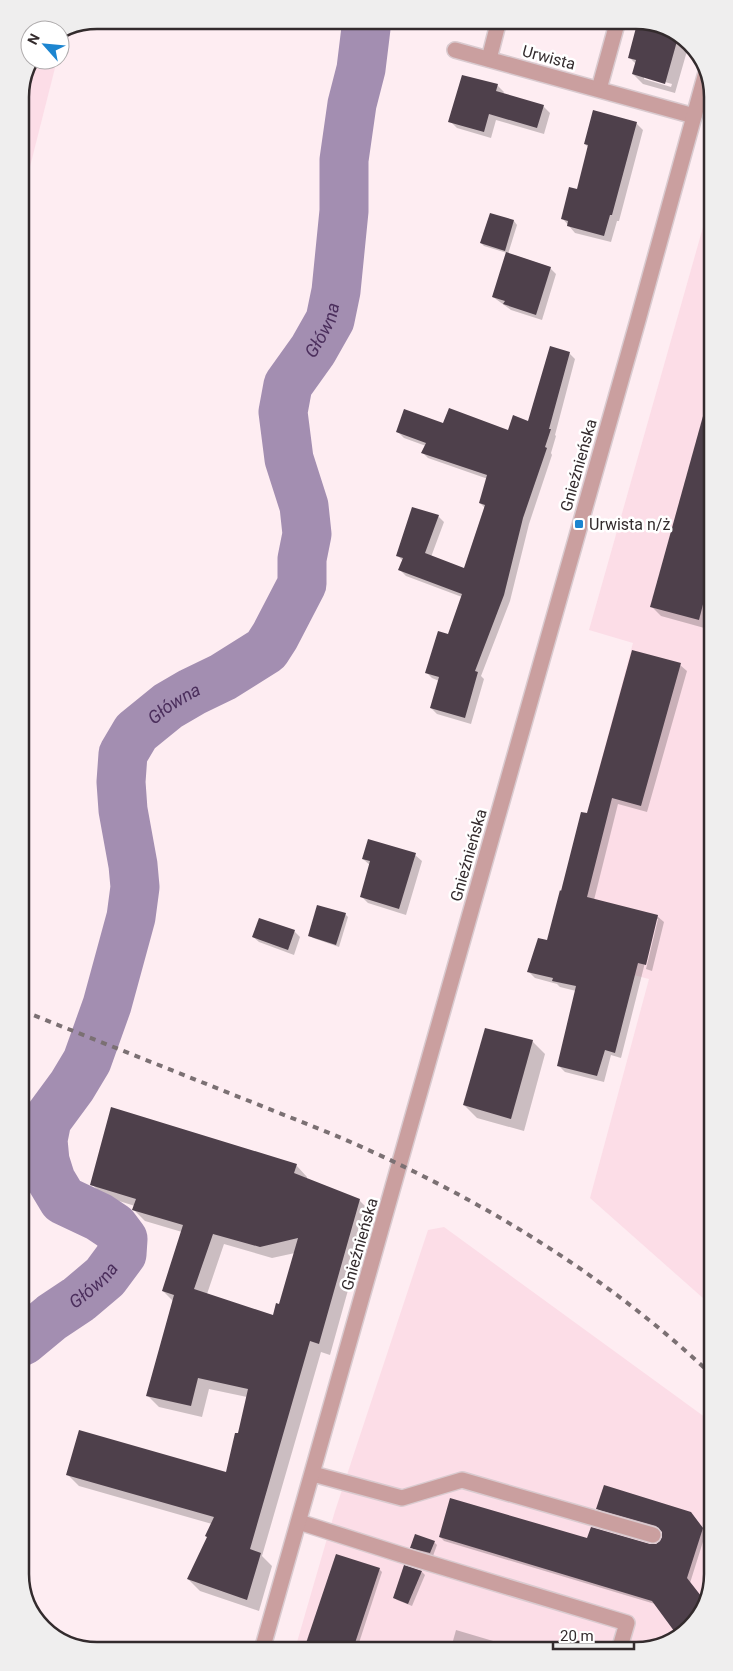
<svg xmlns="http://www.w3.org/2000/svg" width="733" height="1671" font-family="Roboto,sans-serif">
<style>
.built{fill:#fcdde7}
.shadow{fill:#0003;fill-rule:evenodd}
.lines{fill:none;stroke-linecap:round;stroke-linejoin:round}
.river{stroke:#a38eb1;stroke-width:49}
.building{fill:#4e404b;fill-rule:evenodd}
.minor-casing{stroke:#d9cacf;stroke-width:18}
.minor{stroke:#ca9f9f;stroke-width:15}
.rail{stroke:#7b7073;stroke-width:4;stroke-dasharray:6 6;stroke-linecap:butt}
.poi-dot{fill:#1c85d0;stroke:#fff;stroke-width:2}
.labels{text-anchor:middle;stroke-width:5;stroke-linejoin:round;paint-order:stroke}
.street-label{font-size:16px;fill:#332b2d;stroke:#fff}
.poi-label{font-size:16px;fill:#332b2d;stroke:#fff;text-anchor:start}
.water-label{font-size:18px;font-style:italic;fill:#4b2e5c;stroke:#fff}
.rim{fill:none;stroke:#332b2d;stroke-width:2.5}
</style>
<rect width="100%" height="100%" fill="#feedf2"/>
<!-- built -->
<g class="built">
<path d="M34 60H57L20 206V92Z"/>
<path d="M709 206 712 1306 590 1198 649 979 549 953 633 643 589 630Z"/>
<path d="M444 1227 713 1423V1575L700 1617 661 1647 295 1649 335 1511 428 1230Z"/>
</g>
<!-- shadow -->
<g class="shadow">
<path d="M642 20 683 36 689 44 675 93 643 84 633 74 636 64 629 57ZM644 76 672 84 671 87 644 79Z"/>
<path d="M497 85 504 92 503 94 543 106 550 113 544 134 496 120 491 138 457 128 450 121Z"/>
<path d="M636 123 643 130 619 221H617L611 242 575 233 563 219 578 191 588 147 585 144Z"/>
<path d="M491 214 514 221 517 225 508 254 550 268 556 274 542 320 511 310 493 297 507 253 484 246 481 243Z"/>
<path d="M569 353 575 359 555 435 556 436 551 453 552 455 529 524 510 601 481 676 484 679 471 724 437 714 431 708 439 681 432 678 426 672 449 636 462 597 406 576 400 570 403 561 397 555 438 516 444 522 431 557 464 570 485 508 480 503 488 479 428 458 422 452 426 446 404 438 398 432 444 425 509 431 529 423Z"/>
<path d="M710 394V622L708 629 661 616 651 606Z"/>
<path d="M680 665 687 671 647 812 618 804 594 900 657 916 664 922 652 971 646 969 658 919H656L621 1058 611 1055 604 1082 565 1072 559 1066 576 991 560 987 557 984 535 978 529 972 548 942 588 815Z"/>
<path d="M415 855 422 861 406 915 368 903 361 896 371 866 363 859Z"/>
<path d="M345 914 348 917 339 947 313 938 310 935Z"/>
<path d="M294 931 300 937 294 955 259 942 253 937Z"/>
<path d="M532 1041 545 1054 524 1131 477 1118 464 1105Z"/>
<path d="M296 1165 307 1177V1179L359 1200 370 1211 330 1355 321 1352 262 1556 272 1566 259 1611 200 1591 188 1579 208 1538 212 1524 79 1486 67 1474H227L239 1434 247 1397 209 1389 202 1417 159 1407 147 1395 173 1301 163 1291 182 1232 145 1221 134 1210 135 1206 103 1196 92 1184ZM224 1244 272 1258 295 1253 280 1306 273 1317 207 1294Z"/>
<path d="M598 1509 694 1517 706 1532 690 1583 705 1602 700 1617 678 1634 655 1604 444 1541 440 1537 587 1540 651 1545H656L663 1539V1531L602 1512Z"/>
<path d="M434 1542 437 1545 433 1556 414 1550 411 1547Z"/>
<path d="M336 1555 379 1569 382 1572 357 1649H305Z"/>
<path d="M422 1572 425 1575 412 1606 397 1600 394 1597Z"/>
<path d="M456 1630 517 1648H451Z"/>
</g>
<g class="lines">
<!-- river -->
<path class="river" id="s1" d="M23 1341 52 1317 79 1299 105 1277 122 1254 123 1239 114 1227 99 1217 63 1200 51 1180 45 1161 43 1140 47 1120 72 1086 87 1061 107 1005 131 917 135 887 133 865 123 810 121 782 123 754 136 732 168 706 192 692 223 677 266 650 275 636 302 584V559L307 534 304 506 289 459 283 412 288 385 313 350 330 320 336 291 344 211V160L352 104 361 69 367 20"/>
</g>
<!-- building -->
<g class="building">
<path d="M638 20H642L679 34 665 84 632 74 636 60 628 58Z"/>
<path d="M462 75 498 84 496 91 544 105 537 128 489 114 484 132 448 122Z"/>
<path d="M593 110 637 122 612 215H610L604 236 567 226 568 221 561 219 569 187 577 189 588 145 584 144Z"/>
<path d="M490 213 514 220 505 251 480 243Z"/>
<path d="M506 252 551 267 536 315 503 304 505 301 492 297Z"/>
<path d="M550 346 570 352 549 429H551L545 447 547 448 523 518 504 595 475 671 478 672 465 718 430 708 439 677 425 673 438 631 448 634 462 594 398 570 403 558 396 556 412 507 439 515 425 553 464 568 485 505 479 503 487 475 421 453 426 443 396 432 404 409 443 423 449 408 508 430 513 415 528 421Z"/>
<path d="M703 416 710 417V577L699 620 650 607Z"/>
<path d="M632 650 681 663 641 806 612 798 587 897 658 915 646 965 638 963 615 1053 605 1050 597 1076 557 1066 576 986 552 981 553 978 527 972 538 938 547 940 560 890 561 891 581 812 587 813Z"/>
<path d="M368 839 416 853 399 909 360 897 370 861 362 859Z"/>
<path d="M317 905 346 913 336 945 308 936Z"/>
<path d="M259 918 295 930 288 950 252 937Z"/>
<path d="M485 1028 533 1040 511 1119 463 1105Z"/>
<path d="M111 1107 297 1164 294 1173 360 1199 319 1344 310 1341 250 1549 261 1553 247 1600 187 1579 207 1537 205 1536 214 1517 66 1475 79 1430 226 1472 235 1433H238L248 1389 198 1378 191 1406 146 1396 174 1295 162 1291 183 1225 132 1210 136 1199 90 1185ZM213 1234 260 1247 298 1238 279 1304 276 1303 273 1315 194 1289Z"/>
<path d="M604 1485 691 1512 703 1528 687 1578 705 1601 700 1617 677 1635 652 1601 439 1537 450 1498 587 1538 591 1527 650 1544H656L660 1541 662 1537V1532L656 1526 596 1509Z"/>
<path d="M415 1534 435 1541 430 1553 410 1548Z"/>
<path d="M336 1554 380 1568 353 1649H304Z"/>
<path d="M404 1565 422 1571 408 1604 393 1598Z"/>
</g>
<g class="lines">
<defs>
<g id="minor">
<path d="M455 50 694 116"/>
<path d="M489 59 499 20"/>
<path d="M599 89 618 20"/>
<path d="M313 1474 402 1498 462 1480 653 1535"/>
<path d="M299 1522 399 1554 627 1623 620 1647"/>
<path d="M262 1650 638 320 707 69"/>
</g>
</defs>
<!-- minor casing -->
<use href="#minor" class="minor-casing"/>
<!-- minor -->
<use href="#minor" class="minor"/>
<!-- rail -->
<path class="rail" d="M23 1011 332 1134C471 1193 602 1271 712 1375"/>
</g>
<!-- markers -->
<rect class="poi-dot" x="574" y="519" width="10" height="10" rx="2.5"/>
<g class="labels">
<!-- street labels -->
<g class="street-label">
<text transform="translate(549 57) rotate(15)" y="6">Urwista</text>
<text transform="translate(578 465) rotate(-74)" y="6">Gnieźnieńska</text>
<text transform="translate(468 855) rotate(-74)" y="6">Gnieźnieńska</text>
<text transform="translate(359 1244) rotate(-74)" y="6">Gnieźnieńska</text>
</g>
<!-- poi labels -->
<g class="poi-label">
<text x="589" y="530">Urwista n/ż</text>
</g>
<!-- water labels -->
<g class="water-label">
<text dy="6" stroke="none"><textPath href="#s1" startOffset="1215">Główna</textPath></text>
<text dy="6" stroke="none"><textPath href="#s1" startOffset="765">Główna</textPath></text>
<text dy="6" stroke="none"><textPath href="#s1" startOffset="90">Główna</textPath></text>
</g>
</g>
<!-- crop -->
<path d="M0 0H733V1671H0ZM97 29H636A68 68 0 0 1 704 97V1574A68 68 0 0 1 636 1642H97A68 68 0 0 1 29 1574V97A68 68 0 0 1 97 29Z" fill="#efeeee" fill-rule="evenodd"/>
<path class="rim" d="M97 29H636A68 68 0 0 1 704 97V1574A68 68 0 0 1 636 1642H97A68 68 0 0 1 29 1574V97A68 68 0 0 1 97 29Z"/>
<!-- north arrow -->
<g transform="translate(45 45) rotate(297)"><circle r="24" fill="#ffffff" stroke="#adaaab"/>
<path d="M0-4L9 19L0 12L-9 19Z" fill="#1c85d0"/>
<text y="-8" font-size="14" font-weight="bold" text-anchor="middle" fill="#332b2d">N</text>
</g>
<!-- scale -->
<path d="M553 1641v8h81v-8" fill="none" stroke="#332b2d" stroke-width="2.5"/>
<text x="560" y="1641" font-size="15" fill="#332b2d" stroke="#ffffff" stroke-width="4" paint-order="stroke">20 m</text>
</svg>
